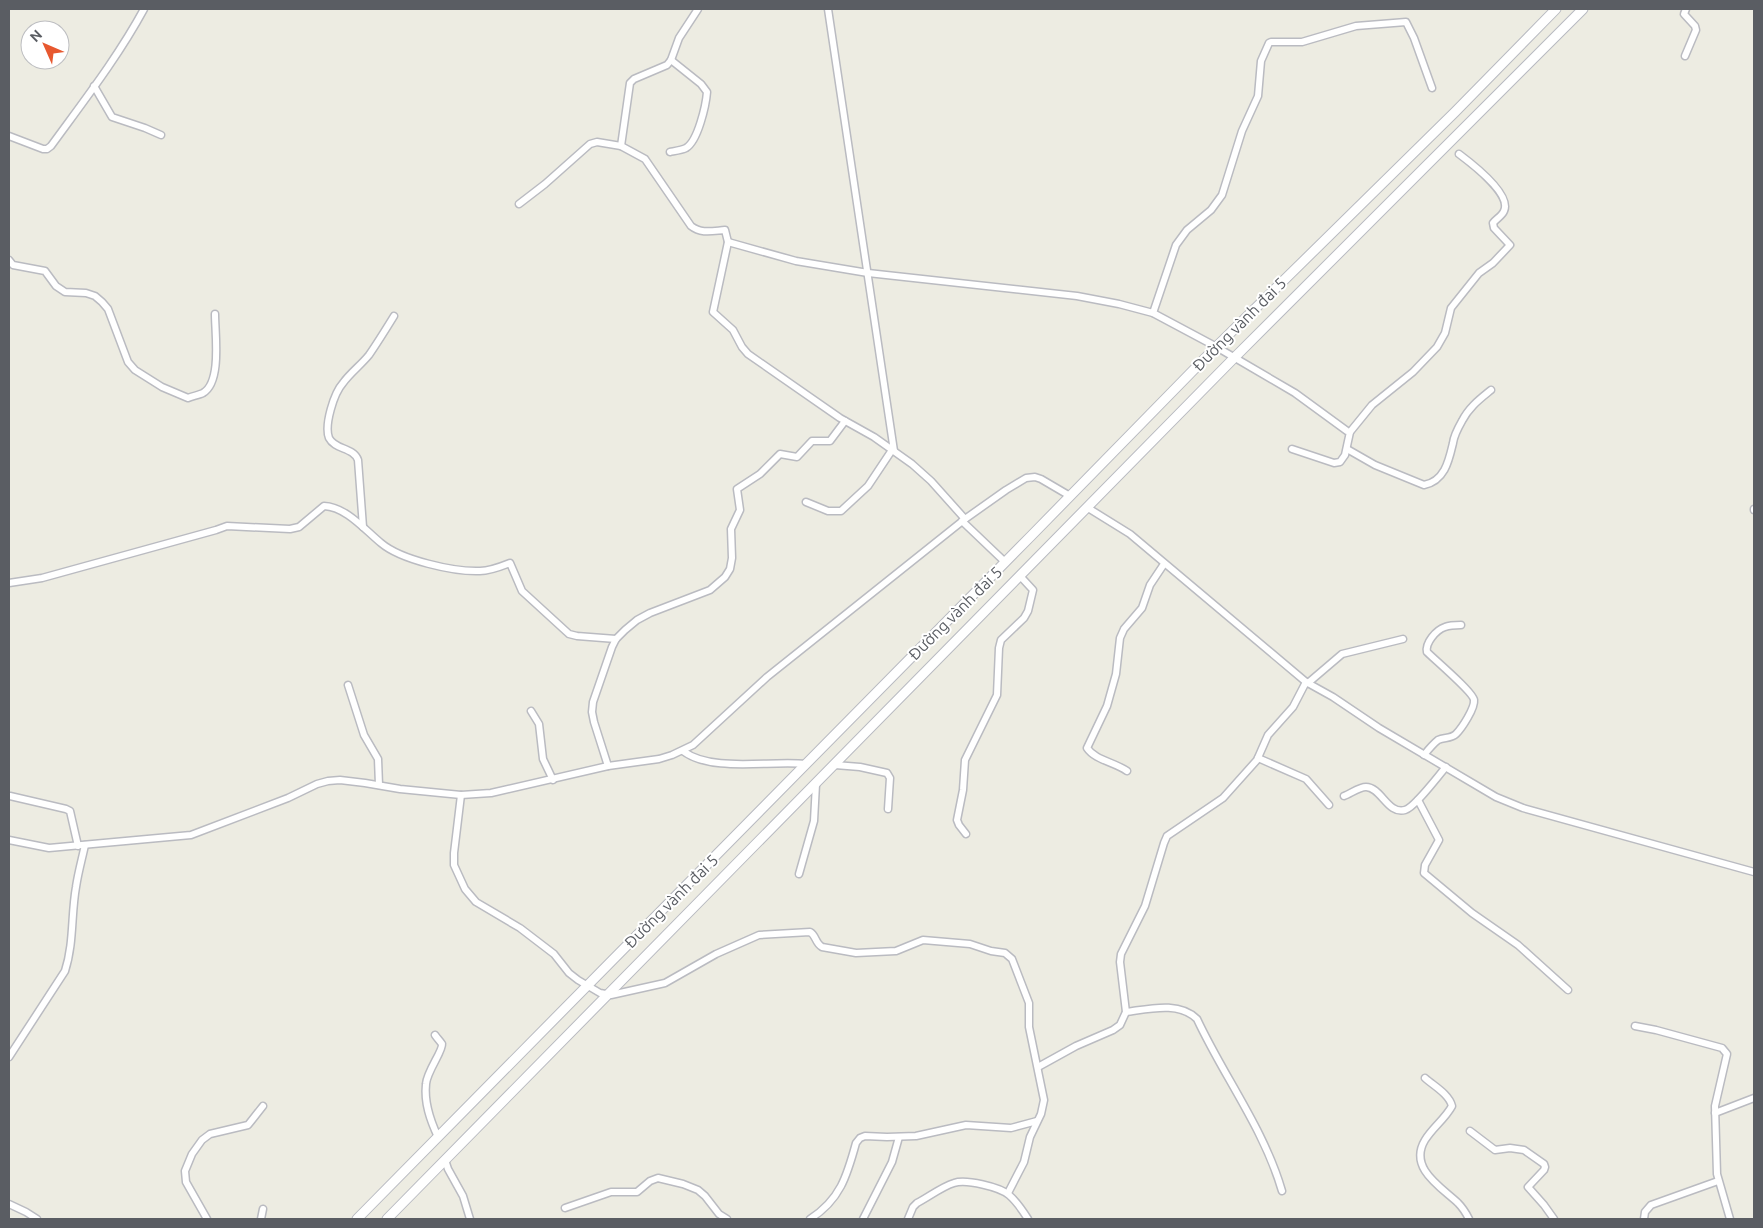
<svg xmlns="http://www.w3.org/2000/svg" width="1763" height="1228" font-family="Ubuntu,sans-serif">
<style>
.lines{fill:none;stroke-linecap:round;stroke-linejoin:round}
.minor-casing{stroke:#babbc1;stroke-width:9}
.secondary-casing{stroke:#b8bac1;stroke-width:11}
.minor{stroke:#fff;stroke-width:6}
.secondary{stroke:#fff;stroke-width:9}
.labels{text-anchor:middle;stroke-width:4;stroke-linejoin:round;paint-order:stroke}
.street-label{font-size:16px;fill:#5a5d63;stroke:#fff}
</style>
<rect width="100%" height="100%" fill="#edece2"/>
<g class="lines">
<defs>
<g id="minor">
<path d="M828 9 894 451"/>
<path d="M1685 56 1696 30 1695 26 1684 14 1686 9"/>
<path d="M94 86 112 117 145 128 161 135"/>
<path d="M9 136 43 149H47L51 146C83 102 118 57 144 9"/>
<path d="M621 146 630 83 634 79 667 65 671 60 679 38 698 9"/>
<path d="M670 152C675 151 682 150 686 148 698 141 706 105 707 92L701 84 671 60"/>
<path d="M519 204 545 184 590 144 597 142 621 146 645 159 691 226C701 234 712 231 725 230L728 242 713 312 733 330 742 347 748 354 840 418 874 437 912 464 931 481 965 519"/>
<path d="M728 242 796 261 868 273 1077 296 1119 304 1153 313 1213 345 1295 393 1347 431 1350 432"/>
<path d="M9 260 13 265 45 271 56 286 65 292 86 293 95 296 102 302 108 309 128 362 135 370 162 387 188 398C193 396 199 395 203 393 222 382 215 334 215 314"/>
<path d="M1153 313 1176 245 1187 230 1211 210 1222 195 1242 131 1258 96 1261 61 1269 43 1271 42H1302L1356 26 1406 22 1414 38 1432 88"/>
<path d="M1292 449 1334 463 1340 462 1345 455 1350 432 1372 405 1413 372 1437 347 1445 333 1451 308 1479 273 1493 263 1510 245 1494 228 1493 223C1496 219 1502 216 1504 211 1512 194 1471 163 1459 154"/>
<path d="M1347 449 1375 465 1424 485C1445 481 1449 460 1453 443 1454 435 1458 428 1462 421 1469 407 1480 399 1491 390"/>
<path d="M806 502 828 511H841L868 486 892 450"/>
<path d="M1088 508 1130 534 1306 682 1333 697 1379 728 1496 797 1523 808 1754 872"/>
<path d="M1754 509V510"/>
<path d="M962 521 1005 562"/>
<path d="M363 527 358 460C353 447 335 450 329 438 324 425 334 393 343 383 350 373 361 365 369 355 378 342 386 329 394 316"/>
<path d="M9 583 42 578 216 530 227 526 290 529 299 527 324 506C346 507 364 529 381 543 401 560 454 572 480 571 490 571 500 567 510 563L522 591 569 634 577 636 616 639"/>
<path d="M1308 683 1342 654 1403 639"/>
<path d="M348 685 364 735 378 759 379 785"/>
<path d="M531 711 539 724 543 759 553 780"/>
<path d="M683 751C712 773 771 760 806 764"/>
<path d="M1424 755C1428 750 1433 744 1438 740 1444 737 1451 739 1456 734 1462 728 1475 708 1474 700 1473 692 1435 660 1427 652 1425 643 1436 630 1445 627 1450 625 1456 625 1461 625"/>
<path d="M1258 758 1306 779 1329 805"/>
<path d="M835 765 860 767 887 773 890 778 888 809"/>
<path d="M608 766 594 722 592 712 593 702 612 647 616 639 625 630 637 620 650 613 710 590 725 577 730 569 732 558 731 529 740 510 737 489 760 474 780 454 797 457 812 441H830L845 421"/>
<path d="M1127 771C1114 762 1095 760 1087 748L1107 706 1116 674 1120 638 1124 629 1142 608 1150 585 1164 564"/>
<path d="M461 795 454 853V865L465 889 476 902 520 928 554 954 569 973 578 980 600 993 611 995 665 983 716 954 759 935 810 932C816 935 815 943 822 947L856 953 896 951 923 940 970 944 991 951 1005 953 1012 959 1029 1003V1027L1044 1100 1041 1114 1030 1137 1024 1162 1008 1193"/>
<path d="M10 796 66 809 70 811 78 846"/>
<path d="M1344 796C1350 794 1359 787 1366 787 1381 787 1388 815 1405 810 1415 807 1438 776 1446 767"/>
<path d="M1418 800 1439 840 1425 865 1424 873 1472 913 1518 945 1568 990"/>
<path d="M966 834 959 825 957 820 963 790 965 760 997 695 999 648 1001 640 1024 618 1028 611 1033 590 1021 577"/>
<path d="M9 840 49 848 191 835 288 798 317 784 328 781 340 780 365 783 400 789 461 795 491 793 608 766 659 759 672 755 693 745 767 677 965 519 1006 490 1026 478 1035 477 1041 479 1070 496"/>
<path d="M799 874 814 821 816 784"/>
<path d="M1126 1012C1149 1009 1179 1001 1197 1019 1224 1077 1264 1129 1282 1191"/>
<path d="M1635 1026 1656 1030 1722 1048 1727 1054 1715 1106 1717 1174 1730 1219"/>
<path d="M435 1035C437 1038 440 1041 442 1044 443 1051 427 1071 426 1084 424 1103 430 1120 438 1137"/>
<path d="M9 1057 65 971C74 943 71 915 76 887 78 873 82 859 85 845"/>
<path d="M1038 1067 1076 1046 1113 1030 1120 1025 1126 1012 1120 962 1121 954 1145 906 1164 843 1167 836 1223 798 1257 760 1268 735 1293 707 1306 682"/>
<path d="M1425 1078C1434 1086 1449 1094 1452 1106 1445 1119 1433 1127 1425 1140 1408 1168 1441 1187 1458 1203 1463 1208 1466 1213 1469 1219"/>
<path d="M1715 1113 1754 1098"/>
<path d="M1470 1131 1495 1150 1510 1148 1524 1150 1544 1164 1545 1167 1544 1170 1528 1187 1544 1205 1554 1219"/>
<path d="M445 1160 448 1169 463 1196 470 1219"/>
<path d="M9 1204 26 1212 37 1219"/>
<path d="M565 1208 611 1192H637L650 1181 658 1178 683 1184 698 1190 705 1196 719 1214 727 1219"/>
<path d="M207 1219 186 1182 185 1171 192 1154 202 1140 210 1134 248 1125 263 1106"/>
<path d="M261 1219 263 1209"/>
<path d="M810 1219C840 1200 847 1176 856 1143L860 1138 865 1136 887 1137 916 1136 966 1125 1011 1128 1037 1121"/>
<path d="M863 1219 892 1162 899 1137"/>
<path d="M908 1219 913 1207 917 1203C929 1197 941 1187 954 1183 966 1179 1000 1187 1009 1195 1016 1201 1023 1211 1028 1219"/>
<path d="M1644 1219 1645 1212 1651 1205 1718 1181"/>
</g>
<g id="secondary">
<path d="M357 1219 1030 537 1216 347 1455 112 1556 9"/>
<path d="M387 1219 1234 358 1583 9"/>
</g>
</defs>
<!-- minor casing -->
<use href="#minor" class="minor-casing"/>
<!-- secondary casing -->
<use href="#secondary" class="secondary-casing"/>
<!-- minor -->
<use href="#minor" class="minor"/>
<!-- secondary -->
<use href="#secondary" class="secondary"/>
</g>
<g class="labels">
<!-- street labels -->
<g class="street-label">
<text transform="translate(1239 324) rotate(-45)" y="6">Đường vành đai 5</text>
<text transform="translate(955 613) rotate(-45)" y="6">Đường vành đai 5</text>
<text transform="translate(671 901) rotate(-45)" y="6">Đường vành đai 5</text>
</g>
</g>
<!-- border -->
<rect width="1763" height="1228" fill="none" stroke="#5a5d63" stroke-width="20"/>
<!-- north arrow -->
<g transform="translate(45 45) rotate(315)"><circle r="24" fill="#ffffff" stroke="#bdbec1"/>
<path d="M0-4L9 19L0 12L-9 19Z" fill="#e7582f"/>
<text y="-8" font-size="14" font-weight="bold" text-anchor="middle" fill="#5a5d63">N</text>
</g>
</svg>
